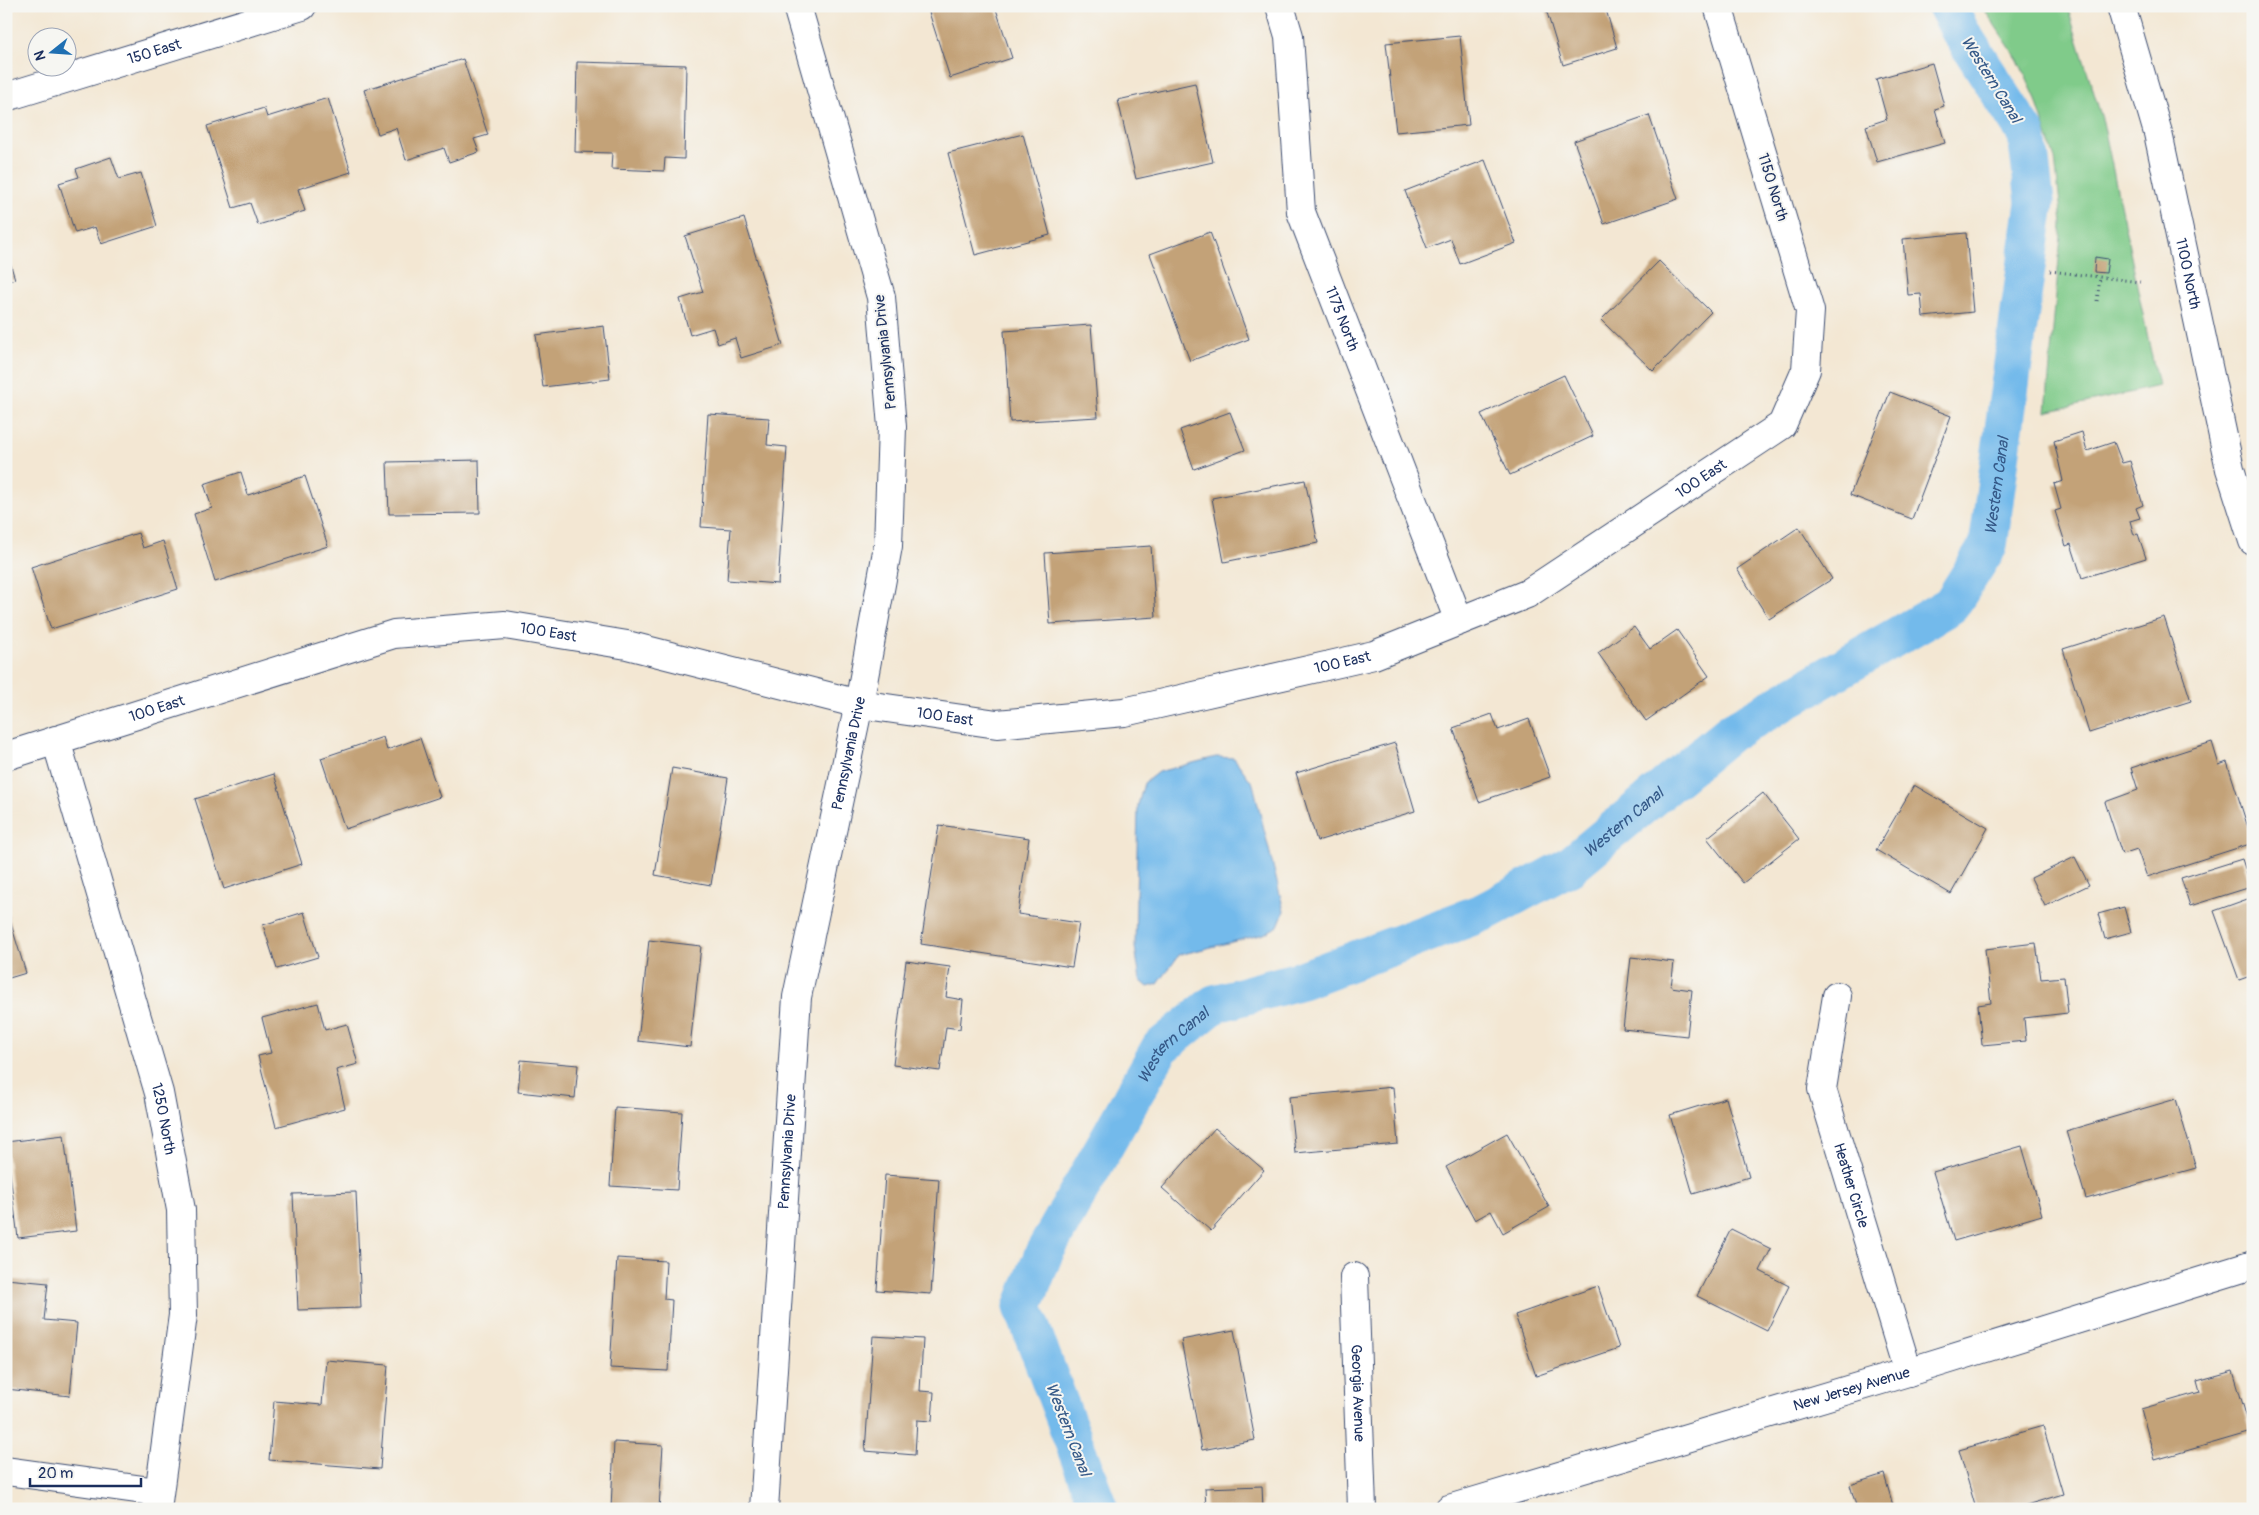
<svg xmlns="http://www.w3.org/2000/svg" width="2259" height="1515" font-family="Pangolin,sans-serif">
<style>
.green{fill:#80cb8a;stroke:#4e7d74}
.water{fill:#73baeb;stroke:#4774a4}
.lines{fill:none;stroke-linecap:round;stroke-linejoin:round}
.canal{stroke:#73baeb;stroke-width:39}
.building{fill:#c3a278}
.minor-casing{stroke:#3b4b70;stroke-width:30}
.tertiary-casing{stroke:#3b4b70;stroke-width:30}
.path{stroke:#3b4b70;stroke-width:3;stroke-dasharray:1 4;stroke-linecap:butt}
.minor{stroke:#fff;stroke-width:28}
.tertiary{stroke:#fff;stroke-width:28}
.labels{text-anchor:middle;stroke-width:4;stroke-linejoin:round;paint-order:stroke}
.street-label{font-size:15px;fill:#1b2f5e;stroke:#f6f6f2}
.water-label{font-size:16px;font-style:italic;fill:#355988;stroke:#f6f6f2}
</style>
<rect width="100%" height="100%" fill="#f6f6f2"/>
<filter id="ink" filterUnits="userSpaceOnUse"><feTurbulence type="fractalNoise" baseFrequency=".02" numOctaves="2"/><feDisplacementMap in="SourceGraphic" scale="10" xChannelSelector="R" yChannelSelector="G"/><feConvolveMatrix kernelMatrix="1 2 1 2 8 2 1 2 1" color-interpolation-filters="sRGB"/></filter>
<filter id="wash" filterUnits="userSpaceOnUse"><feTurbulence type="fractalNoise" baseFrequency=".0096" numOctaves="4" result="noise"/><feDisplacementMap in="SourceGraphic" scale="20" xChannelSelector="R" yChannelSelector="G"/><feGaussianBlur stdDeviation="1.12" result="paint"/><feColorMatrix in="noise" values="0 0 0 0 0 0 0 0 0 0 0 0 0 0 0 0 0 1.4 0 .05"/><feComposite in="paint" operator="in"/></filter>
<g filter="url(#wash)">
<rect width="100%" height="100%" fill="#f3e7d3"/>
<!-- green -->
<path class="green" d="M1982 6H2067L2103 122 2158 386 2046 412 2062 223 2055 159 2035 97 2018 60Z"/>
<!-- water -->
<path class="water" d="M1216 757 1234 758 1253 784 1284 911 1278 926 1264 934 1179 955 1158 984 1148 987 1140 980 1135 947 1138 805 1144 783 1158 772Z"/>
<g class="lines">
<!-- canal -->
<path class="canal" id="s1" d="M1099 1509 1023 1307 1044 1253 1160 1048 1214 1004 1302 980 1484 912 1570 866 1731 732 1951 605 1988 546 2035 202 2027 135 1960 31 1947 6"/>
</g>
<g id="blocks">
<!-- building -->
<g class="building">
<path d="M927 6H995L1012 58 950 78Z"/>
<path d="M1545 6H1605L1617 48 1563 65Z"/>
<path d="M1460 36 1469 125 1396 132 1386 43Z"/>
<path d="M463 59 488 135 474 139 479 152 449 162 444 148 406 160 396 128 378 134 364 90Z"/>
<path d="M577 62 686 65 684 159 665 158 664 171 611 169 612 153 575 152Z"/>
<path d="M1932 63 1944 106 1935 109 1945 143 1877 162 1866 126 1887 119 1876 79Z"/>
<path d="M1195 83 1213 162 1136 179 1118 100Z"/>
<path d="M328 98 351 172 298 189 305 211 258 225 250 203 233 208 207 126 264 108 267 117Z"/>
<path d="M1649 115 1678 199 1604 224 1574 141Z"/>
<path d="M1023 134 1050 235 975 255 948 153Z"/>
<path d="M111 157 119 179 141 173 157 226 101 244 95 227 75 233 59 183 79 177 76 169Z"/>
<path d="M1485 160 1516 243 1460 264 1451 239 1427 248 1405 191Z"/>
<path d="M744 218 783 345 741 358 735 338 718 344 713 328 690 335 680 299 703 292 685 236Z"/>
<path d="M1210 232 1249 339 1190 361 1150 254Z"/>
<path d="M1966 233 1973 312 1923 317 1921 294 1908 295 1903 239Z"/>
<path d="M6 250 15 279 6 282Z"/>
<path d="M2095 257 2108 259 2106 273 2094 272Z"/>
<path d="M1659 261 1711 312 1653 371 1601 320Z"/>
<path d="M1091 325 1098 417 1010 422 1004 331Z"/>
<path d="M604 326 610 379 543 387 536 335Z"/>
<path d="M1564 375 1593 436 1510 475 1481 414Z"/>
<path d="M1890 392 1951 416 1912 519 1850 495Z"/>
<path d="M1230 412 1245 450 1194 469 1180 430Z"/>
<path d="M708 414 769 418 767 445 787 447 778 584 727 580 731 529 701 527Z"/>
<path d="M2082 432 2087 451 2114 442 2122 463 2130 461 2143 505 2136 508 2140 518 2130 521 2134 535 2138 534 2146 558 2082 578 2071 544 2066 546 2055 511 2061 509 2054 484 2063 481 2054 441Z"/>
<path d="M479 460 480 513 389 514 387 462Z"/>
<path d="M241 472 248 495 305 476 328 546 215 582 194 514 212 508 204 484Z"/>
<path d="M1305 480 1318 543 1224 562 1212 498Z"/>
<path d="M1799 527 1832 579 1769 619 1737 569Z"/>
<path d="M138 533 143 548 163 541 178 589 51 629 31 567Z"/>
<path d="M1151 546 1156 617 1050 624 1045 553Z"/>
<path d="M2164 617 2191 701 2089 733 2063 649Z"/>
<path d="M1634 627 1650 649 1677 630 1709 676 1646 721 1598 653Z"/>
<path d="M1492 714 1498 730 1529 719 1550 777 1479 802 1453 728Z"/>
<path d="M383 737 387 750 420 738 440 797 345 829 321 758Z"/>
<path d="M2212 742 2219 765 2227 762 2253 843 2147 877 2137 849 2122 854 2105 802 2138 790 2131 768Z"/>
<path d="M1395 743 1415 811 1317 841 1296 773Z"/>
<path d="M672 768 728 778 711 885 655 875Z"/>
<path d="M274 774 302 864 224 889 195 799Z"/>
<path d="M1914 785 1988 828 1951 894 1876 850Z"/>
<path d="M1763 793 1799 839 1743 883 1707 838Z"/>
<path d="M939 825 1029 838 1018 914 1079 923 1072 967 921 944Z"/>
<path d="M2075 857 2089 885 2045 906 2031 878Z"/>
<path d="M2242 859 2251 887 2190 906 2181 878Z"/>
<path d="M2253 897V975L2239 980 2214 911Z"/>
<path d="M2124 907 2131 932 2105 939 2098 914Z"/>
<path d="M6 908 26 973 6 979Z"/>
<path d="M304 912 318 957 277 969 263 925Z"/>
<path d="M649 940 701 946 690 1047 638 1041Z"/>
<path d="M2036 943 2041 979 2064 977 2068 1013 2024 1018 2026 1041 1982 1045 1978 1005 1991 1003 1985 949Z"/>
<path d="M1631 957 1674 962 1671 987 1692 990 1687 1036 1623 1029Z"/>
<path d="M906 961 950 967 946 997 963 1000 960 1029 946 1027 940 1071 893 1065Z"/>
<path d="M318 1003 325 1030 347 1024 358 1064 336 1070 345 1108 276 1127 258 1056 271 1053 262 1018Z"/>
<path d="M521 1060 578 1065 575 1098 518 1092Z"/>
<path d="M1393 1087 1398 1144 1295 1153 1289 1097Z"/>
<path d="M1726 1098 1749 1177 1693 1194 1670 1115Z"/>
<path d="M2176 1099 2196 1168 2086 1199 2066 1131Z"/>
<path d="M615 1107 682 1112 677 1190 610 1186Z"/>
<path d="M1215 1128 1264 1170 1211 1231 1162 1188Z"/>
<path d="M1507 1133 1549 1207 1503 1233 1491 1211 1475 1220 1446 1167Z"/>
<path d="M64 1135 76 1231 18 1238 6 1142Z"/>
<path d="M2022 1146 2042 1215 1954 1241 1933 1172Z"/>
<path d="M885 1175 939 1179 931 1294 877 1290Z"/>
<path d="M356 1192 361 1308 298 1310 293 1194Z"/>
<path d="M1731 1229 1771 1249 1760 1271 1789 1286 1767 1331 1697 1296Z"/>
<path d="M617 1258 666 1261 664 1299 672 1300 668 1371 610 1368Z"/>
<path d="M6 1279 48 1283 44 1320 77 1323 70 1396 6 1389Z"/>
<path d="M1598 1286 1619 1348 1536 1376 1515 1315Z"/>
<path d="M1234 1330 1255 1440 1202 1450 1181 1340Z"/>
<path d="M873 1336 923 1339 920 1391 934 1392 932 1421 917 1420 915 1455 865 1451Z"/>
<path d="M326 1360 388 1365 380 1469 269 1460 274 1401 322 1405Z"/>
<path d="M2233 1371 2251 1432 2155 1460 2141 1409 2200 1392 2197 1381Z"/>
<path d="M2043 1426 2063 1494 2013 1509H1976L1959 1450Z"/>
<path d="M614 1442 663 1445 659 1509H611Z"/>
<path d="M1884 1474 1894 1509H1857L1850 1485Z"/>
<path d="M1262 1486 1263 1509H1206L1205 1488Z"/>
</g>
</g>
</g>
<g filter="url(#ink)">
<use href="#blocks" fill-opacity="0" stroke="#3b4b70" stroke-width="1"/>
<g class="lines">
<defs>
<g id="minor">
<path id="s2" d="M1280 6 1289 36 1301 212 1459 621"/>
<path id="s3" d="M6 97 302 6"/>
<path id="s4" d="M56 740 159 1093 181 1210 183 1315 157 1509"/>
<path id="s5" d="M6 756 394 634 505 625 627 645 859 704 997 724 1124 712 1374 655 1527 594 1782 425 1806 370 1810 311 1718 6"/>
<path id="s6" d="M1837 996 1822 1089 1908 1372"/>
<path id="s7" d="M1354 1277 1362 1509"/>
<path d="M6 1471 158 1492"/>
<path id="s8" d="M764 1509 797 997 859 704 888 546 892 427 881 297 797 6"/>
<path id="s9" d="M1449 1509 1908 1372 2253 1265"/>
</g>
<g id="tertiary">
<path id="s10" d="M2121 6 2158 133 2230 469 2253 541"/>
</g>
</defs>
<!-- minor casing -->
<use href="#minor" class="minor-casing"/>
<!-- tertiary casing -->
<use href="#tertiary" class="tertiary-casing"/>
<!-- path -->
<g class="path">
<path d="M2050 271 2140 282"/>
<path d="M2097 301 2100 278"/>
</g>
<!-- minor -->
<use href="#minor" class="minor"/>
<!-- tertiary -->
<use href="#tertiary" class="tertiary"/>
</g>
</g>
<g class="labels">
<!-- street labels -->
<g class="street-label">
<text dy="5" stroke="none"><textPath href="#s3" startOffset="155">150 East</textPath></text>
<text transform="translate(1773 187) rotate(73)" y="5">1150 North</text>
<text dy="5" stroke="none"><textPath href="#s10" startOffset="276">1100 North</textPath></text>
<text dy="5" stroke="none"><textPath href="#s2" startOffset="322">1175 North</textPath></text>
<text transform="translate(885 352) rotate(-96)" y="5">Pennsylvania Drive</text>
<text dy="5" stroke="none"><textPath href="#s5" startOffset="1778">100 East</textPath></text>
<text dy="5" stroke="none"><textPath href="#s5" startOffset="562">100 East</textPath></text>
<text dy="5" stroke="none"><textPath href="#s5" startOffset="1372">100 East</textPath></text>
<text dy="5" stroke="none"><textPath href="#s5" startOffset="158">100 East</textPath></text>
<text dy="5" stroke="none"><textPath href="#s5" startOffset="968">100 East</textPath></text>
<text dy="5" stroke="none"><textPath href="#s8" startOffset="762">Pennsylvania Drive</textPath></text>
<text dy="5" stroke="none"><textPath href="#s4" startOffset="394">1250 North</textPath></text>
<text dy="5" stroke="none"><textPath href="#s8" startOffset="358">Pennsylvania Drive</textPath></text>
<text dy="5" stroke="none"><textPath href="#s6" startOffset="195">Heather Circle</textPath></text>
<text dy="5" stroke="none"><textPath href="#s9" startOffset="420">New Jersey Avenue</textPath></text>
<text dy="5" stroke="none"><textPath href="#s7" startOffset="116">Georgia Avenue</textPath></text>
</g>
<!-- water labels -->
<g class="water-label">
<text transform="translate(1992 79) rotate(58)" y="6">Western Canal</text>
<text dy="6" stroke="none"><textPath href="#s1" startOffset="1556">Western Canal</textPath></text>
<text dy="6" stroke="none"><textPath href="#s1" startOffset="1031">Western Canal</textPath></text>
<text dy="6" stroke="none"><textPath href="#s1" startOffset="520">Western Canal</textPath></text>
<text transform="translate(1069 1429) rotate(69)" y="6">Western Canal</text>
</g>
</g>
<!-- margin -->
<rect width="2259" height="1515" fill="none" stroke="#f6f6f2" stroke-width="25"/>
<!-- north arrow -->
<g transform="translate(52 52) rotate(253)"><circle r="24" fill="#f6f6f2" stroke="#9ea6b7"/>
<path d="M0-4L9 19L0 12L-9 19Z" fill="#1f6fb2"/>
<text y="-8" font-size="14" font-weight="bold" text-anchor="middle" fill="#1b2f5e">N</text>
</g>
<!-- scale -->
<path d="M30 1478v8h111v-8" fill="none" stroke="#1b2f5e" stroke-width="2.5"/>
<text x="38" y="1478" font-size="15" fill="#1b2f5e" stroke="#f6f6f2" stroke-width="4" paint-order="stroke">20 m</text>
</svg>
